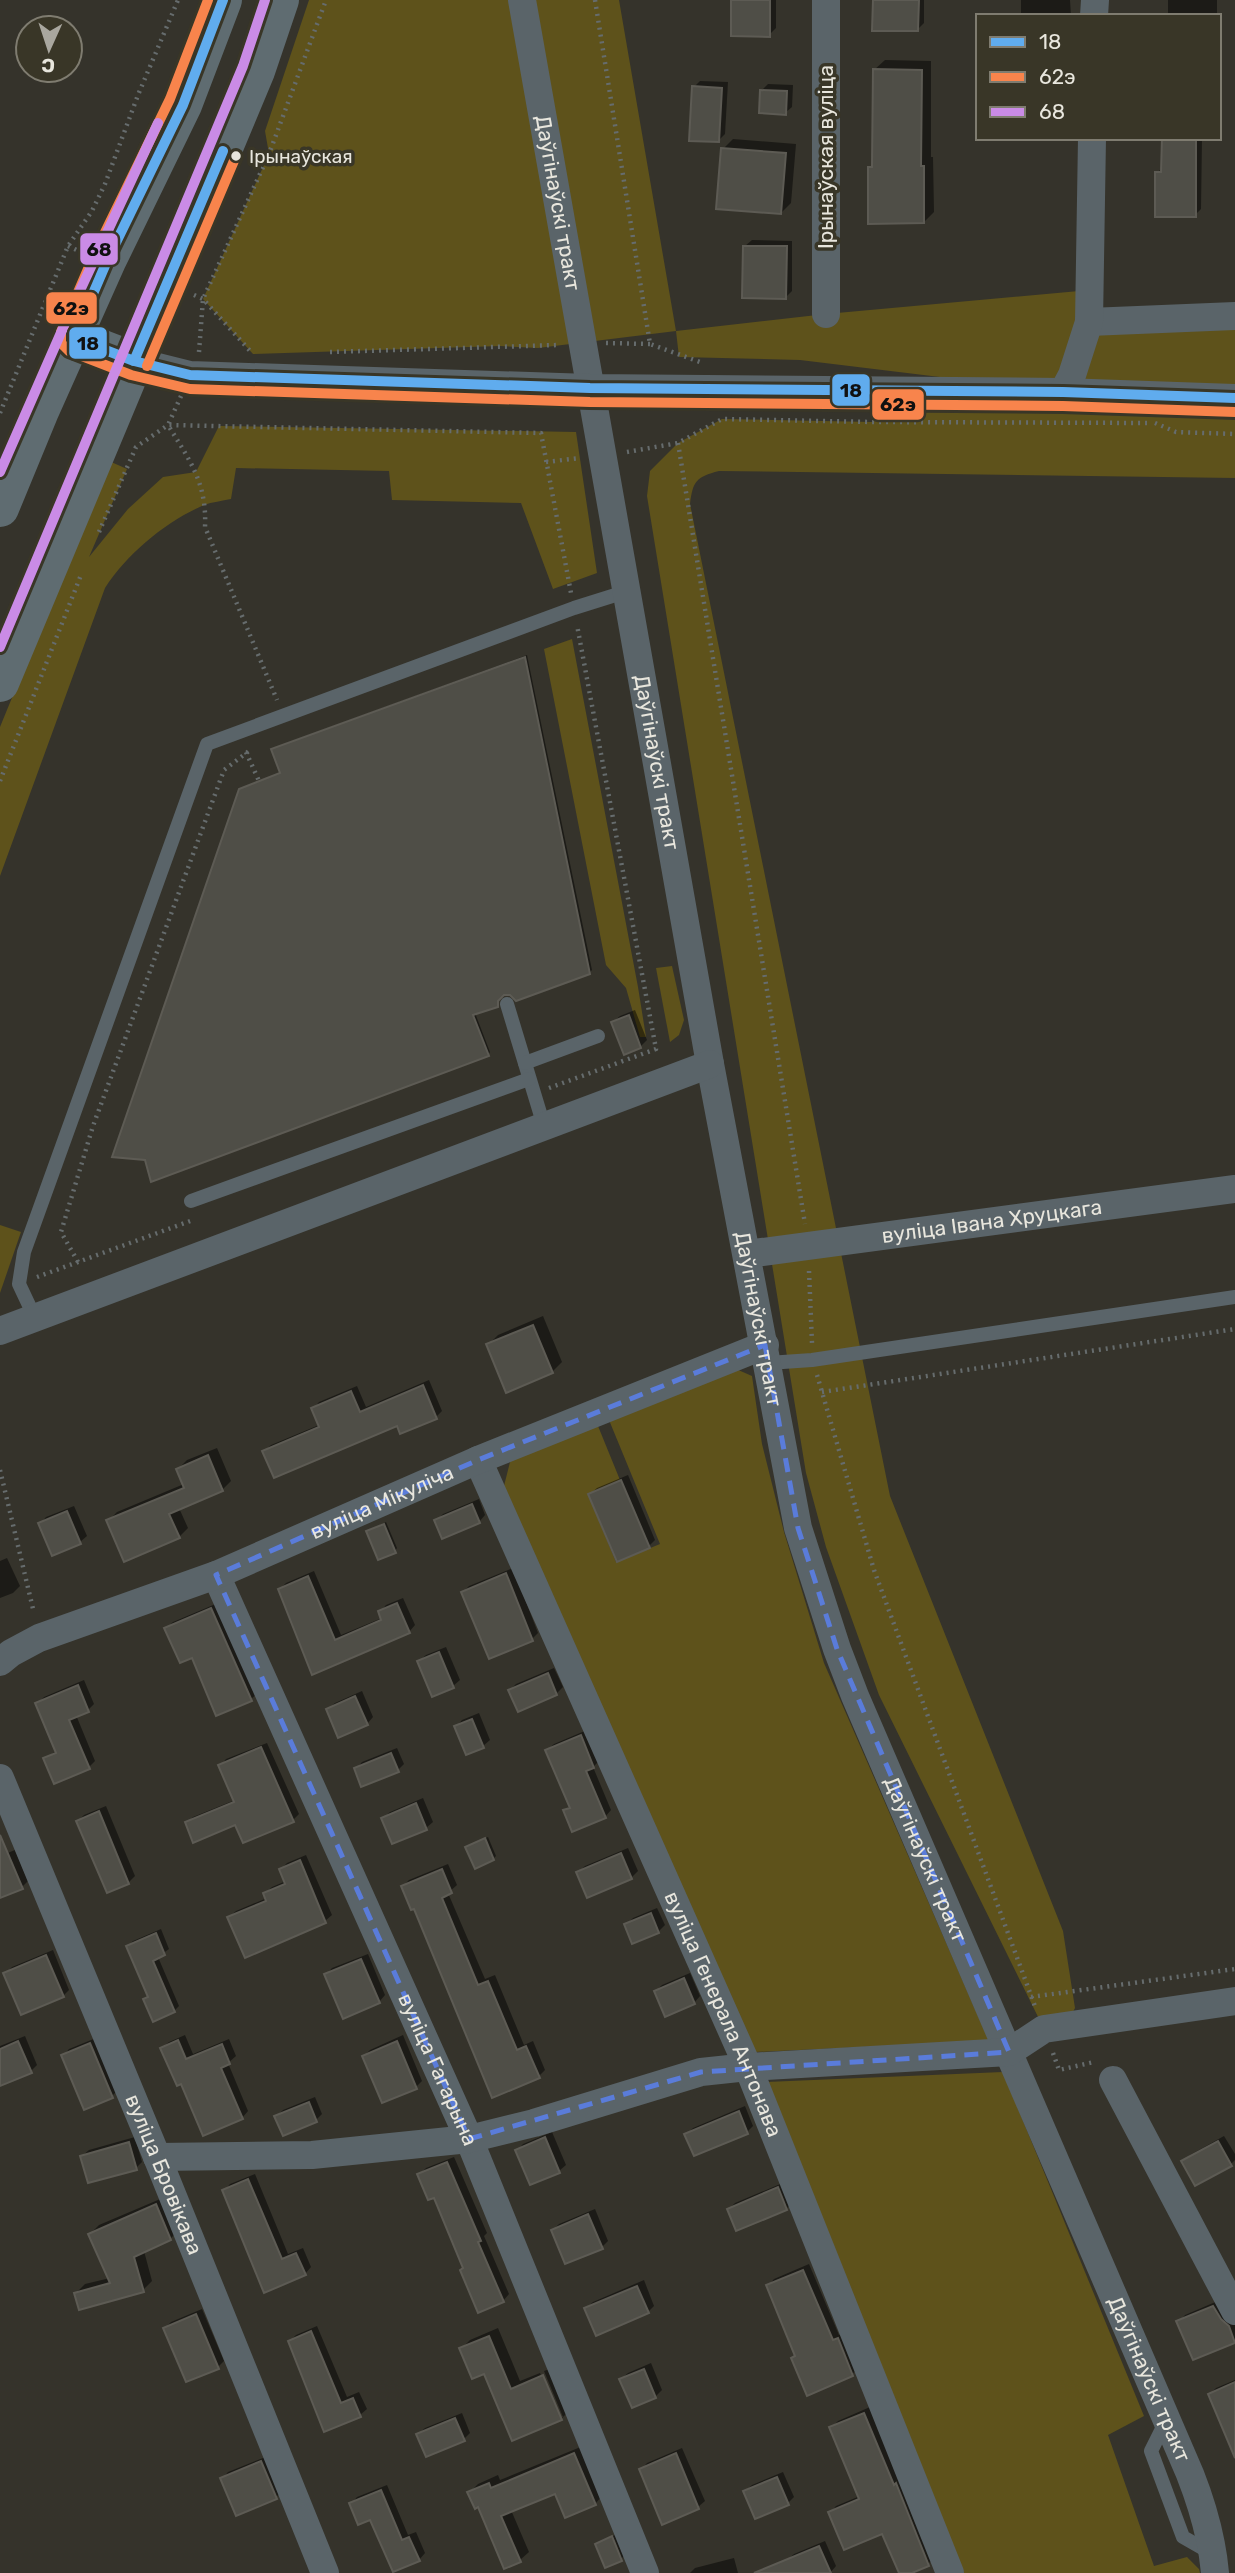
<svg xmlns="http://www.w3.org/2000/svg" width="1235" height="2573" font-family="Rubik,sans-serif">
<style>
.green{fill:#5e521b}
.shadow{fill:#0007}
.building{fill:#4f4e47;stroke:#5d5b54;stroke-width:2}
.lines{fill:none;stroke-linecap:round;stroke-linejoin:round}
.path{stroke:#666c6d;stroke-width:4.5;stroke-dasharray:2 5;stroke-linecap:butt}
.lane{stroke:#5a6469;stroke-width:14}
.street{stroke:#5a6469;stroke-width:28}
.primary{stroke:#5f6c71;stroke-width:38}
.bus-1-casing{stroke:#393627;stroke-width:16}
.bus-2-casing{stroke:#393627;stroke-width:16}
.bus-3-casing{stroke:#393627;stroke-width:16}
.bus-1{stroke:#60acee;stroke-width:10}
.bus-2{stroke:#f8844c;stroke-width:10}
.bus-3{stroke:#ca8be6;stroke-width:10}
.marked{fill:none;stroke:#5a7cda;stroke-width:5;stroke-dasharray:14 9;stroke-linejoin:round}
.bus-dot{fill:#e8e6dd;stroke:#393627;stroke-width:2.5}
.labels{text-anchor:middle;stroke-width:7;stroke-linejoin:round;paint-order:stroke}
.bus-label{font-size:19px;fill:#e8e6dd;stroke:#393627;text-anchor:start}
.street-label{font-size:21px;fill:#e8e6dd;stroke:#393627}
.line-badge{stroke:#393627;stroke-width:2.5}
.pale-badge-label{font-size:19px;text-anchor:middle;font-weight:bold;fill:#111}
</style>
<rect width="100%" height="100%" fill="#35332b"/>
<!-- green -->
<g class="green">
<path d="M309 0H619L676 331 826 314 1090 290 1089 321 1235 316V478L719 471C696 477 693 481 690 504L890 1496 1063 1931 1075 2008 1066 2025 1044 2029 879 1695 826 1547 806 1473 647 496 650 471 678 443 722 419 872 422 876 389 1054 391 800 360 679 357 676 331 538 348 500 346 253 354 203 299 269 154 265 131Z"/>
<path d="M219 426 576 432 597 573 553 589 521 503 392 500 389 471 236 468 231 499C222 501 212 502 204 505 165 522 128 553 105 588L0 876V727L109 461 127 469 89 557 128 509 163 477 196 472Z"/>
<path d="M572 639 638 987 646 1037H640L626 988 606 965 544 649Z"/>
<path d="M672 966 684 1020 679 1035 670 1042 656 968Z"/>
<path d="M0 1225 21 1232 0 1293Z"/>
<path d="M736 1369 752 1376 762 1444 784 1532 824 1663 989 2041 755 2052 502 1494 511 1458 598 1426 620 1480 588 1494 616 1562 660 1544 609 1420Z"/>
<path d="M1003 2072 1144 2416 1108 2435 1154 2566 1187 2557 1199 2569 1200 2573H964L766 2082Z"/>
</g>
<!-- shadow -->
<g class="shadow">
<path d="M732 0H776V28L769 35Z"/>
<path d="M874 0H924V23L917 30Z"/>
<path d="M1021 0H1070L1071 16H1021Z"/>
<rect x="1168" y="0" width="49" height="16"/>
<path d="M885 60 931 61V157H933L934 212 924 222 869 168 874 164V70Z"/>
<path d="M700 81 728 82 725 134 718 141 694 87Z"/>
<path d="M768 84 793 85 792 107 785 113 762 90Z"/>
<path d="M1164 138H1202L1201 209 1195 215 1157 173 1163 167Z"/>
<path d="M733 139 796 144 791 203 781 213 723 149Z"/>
<path d="M752 240 792 241V291L785 298 745 246Z"/>
<path d="M527 655 592 970 589 973 503 993 497 1005 475 1013 490 1052 488 1055 240 790 282 772 273 750 276 747Z"/>
<path d="M635 1010 647 1040 640 1047 613 1022 620 1016Z"/>
<path d="M543 1316 562 1362 552 1372 488 1345 498 1335Z"/>
<path d="M429 1380 442 1411 436 1417 264 1451 271 1445 319 1425 313 1409 319 1402 357 1386 366 1407Z"/>
<path d="M217 1448 231 1481 222 1490 179 1508 188 1528 179 1537 125 1559 108 1521 117 1512 184 1484 178 1469 187 1460Z"/>
<path d="M628 1475 655 1540 649 1546 590 1494 597 1488Z"/>
<path d="M479 1499 485 1515 479 1522 436 1521 443 1514Z"/>
<path d="M74 1506 87 1536 80 1542 53 1554 40 1524 46 1517Z"/>
<path d="M386 1522 397 1548 395 1551 368 1531Z"/>
<path d="M7 1558 20 1586 13 1593 0 1598V1561Z"/>
<path d="M513 1568 538 1633 532 1639 463 1592 469 1586Z"/>
<path d="M314 1571 341 1635 382 1618 380 1612 386 1605 403 1598 415 1625 409 1632 313 1672 280 1589 286 1583Z"/>
<path d="M218 1603 258 1693 251 1699 193 1656 166 1628 173 1622Z"/>
<path d="M446 1647 460 1680 453 1686 419 1661 426 1655Z"/>
<path d="M554 1668 563 1687 556 1694 510 1690 516 1684Z"/>
<path d="M84 1680 94 1704 88 1710 76 1715 95 1761 89 1767 45 1759 57 1750 38 1703 44 1697Z"/>
<path d="M362 1691 373 1717 367 1724 328 1709 335 1703Z"/>
<path d="M479 1713 490 1740 483 1746 467 1753 456 1727 462 1720Z"/>
<path d="M587 1730 600 1760 593 1767 611 1810 605 1817 565 1811 571 1805 547 1750 554 1744Z"/>
<path d="M267 1743 299 1814 293 1820 244 1841 236 1822 187 1823 193 1817 235 1800 221 1765 226 1759Z"/>
<path d="M397 1748 404 1764 398 1770 356 1769 362 1762Z"/>
<path d="M423 1798 433 1822 426 1828 383 1818 390 1812Z"/>
<path d="M106 1806 135 1876 128 1883 78 1821 84 1815Z"/>
<path d="M488 1837 496 1856 493 1859 467 1847Z"/>
<path d="M628 1848 638 1871 631 1878 578 1872 585 1866Z"/>
<path d="M15 1850 28 1881 22 1887 0 1896V1856Z"/>
<path d="M306 1855 332 1915 325 1921 246 1956 229 1917 236 1911 267 1898 265 1893 272 1887 286 1881 281 1869 287 1863Z"/>
<path d="M448 1864 457 1885 448 1893 485 1979 495 1975 524 2045 533 2041 545 2070 539 2076 493 2095 415 1907 403 1886 409 1880Z"/>
<path d="M657 1908 665 1925 658 1932 626 1925 633 1918Z"/>
<path d="M161 1929 169 1949 158 1957 179 2006 174 2011 149 1996 128 1946 133 1941Z"/>
<path d="M53 1950 69 1990 63 1996 5 1974 12 1967Z"/>
<path d="M368 1954 385 1995 379 2002 326 1975 332 1968Z"/>
<path d="M690 1973 700 1996 694 2003 656 1991 662 1985Z"/>
<path d="M185 2035 193 2054 229 2039 236 2056 228 2063 248 2111 242 2118 162 2048 169 2042Z"/>
<path d="M403 2035 422 2081 416 2087 364 2056 370 2050Z"/>
<path d="M25 2036 37 2065 31 2071 0 2072V2046Z"/>
<path d="M96 2038 118 2090 112 2096 63 2056 69 2049Z"/>
<path d="M315 2097 322 2114 316 2120 276 2117 283 2110Z"/>
<path d="M745 2106 753 2126 747 2132 686 2135 693 2128Z"/>
<path d="M552 2132 566 2165 559 2171 517 2151 523 2144Z"/>
<path d="M1224 2136 1235 2154V2160L1231 2164 1184 2161 1190 2155Z"/>
<path d="M135 2137 142 2162 136 2168 82 2156 89 2150Z"/>
<path d="M454 2157 487 2233 484 2236 509 2294 503 2301 465 2267 435 2196 419 2175 426 2168Z"/>
<path d="M255 2174 288 2254 303 2248 311 2267 305 2274 265 2291 224 2191 230 2184Z"/>
<path d="M785 2182 793 2202 786 2209H729L735 2203Z"/>
<path d="M165 2197 179 2230 170 2239 144 2251 152 2281 143 2290 76 2293 85 2284 110 2278 90 2234 99 2225Z"/>
<path d="M595 2209 608 2241 602 2247 553 2230 559 2224Z"/>
<path d="M809 2264 839 2335 844 2333 859 2368 852 2374 807 2393 793 2358 797 2354 768 2286 774 2279Z"/>
<path d="M644 2280 654 2306 648 2312 586 2308 593 2302Z"/>
<path d="M1220 2300 1235 2320V2341L1194 2358 1179 2322 1185 2315Z"/>
<path d="M202 2309 224 2361 218 2367 165 2328 171 2322Z"/>
<path d="M317 2326 347 2397 359 2392 367 2409 360 2415 325 2430 290 2341 296 2335Z"/>
<path d="M498 2328 520 2381 540 2373 559 2417H563L544 2371 552 2368 570 2410 561 2419 513 2439 485 2372 461 2349 470 2340Z"/>
<path d="M651 2363 662 2390 655 2397 621 2379 628 2373Z"/>
<path d="M1235 2380V2424L1210 2394 1216 2388Z"/>
<path d="M870 2407 934 2558 928 2564 907 2573H901L883 2531 830 2513 836 2506 860 2496 831 2428 838 2421Z"/>
<path d="M462 2413 470 2433 464 2439 418 2434 425 2428Z"/>
<path d="M583 2446 603 2495 595 2504 556 2491 511 2510 529 2552 520 2560 470 2492 478 2484 498 2475 500 2480Z"/>
<path d="M682 2448 705 2501 698 2507 663 2522 641 2470 647 2463Z"/>
<path d="M268 2456 283 2491 276 2497 222 2479 228 2472Z"/>
<path d="M783 2472 794 2497 788 2503 745 2491 752 2485Z"/>
<path d="M387 2485 408 2535 416 2532 425 2553 419 2560 371 2517 351 2504 357 2497Z"/>
<path d="M615 2535 624 2556 621 2559 597 2544Z"/>
<path d="M825 2541 836 2566 830 2573H793L787 2560 794 2554Z"/>
<path d="M734 2558 738 2573H690L695 2568Z"/>
</g>
<!-- building -->
<g class="building">
<path d="M731 0H770V37L731 36Z"/>
<path d="M873 0H919L918 31H872Z"/>
<path d="M873 69 922 70 921 166H924V223L868 224V167H872Z"/>
<path d="M692 86 722 88 719 142 689 141Z"/>
<path d="M760 90 787 91 786 115 759 113Z"/>
<path d="M1162 138H1196V217H1155V172H1161Z"/>
<path d="M721 148 786 153 781 214 716 209Z"/>
<path d="M743 246H787L786 299 742 298Z"/>
<path d="M525 657 590 974 516 1001 510 995H504L498 1001V1007L473 1015 489 1056 151 1182 145 1160 112 1157 239 789 280 773 271 749Z"/>
<path d="M629 1015 641 1048 624 1055 611 1022Z"/>
<path d="M533 1325 553 1373 506 1393 486 1344Z"/>
<path d="M423 1385 437 1419 400 1434 397 1426 274 1478 262 1451 319 1427 311 1408 351 1391 360 1412Z"/>
<path d="M208 1455 223 1491 169 1514 180 1538 124 1562 106 1520 184 1488 176 1469Z"/>
<path d="M621 1480 650 1548 617 1562 588 1494Z"/>
<path d="M472 1504 480 1523 442 1539 434 1520Z"/>
<path d="M67 1511 81 1544 52 1556 38 1523Z"/>
<path d="M384 1524 396 1553 378 1560 366 1531Z"/>
<path d="M506 1573 533 1641 489 1659 461 1592Z"/>
<path d="M308 1576 335 1640 381 1620 378 1611 397 1603 410 1633 312 1675 278 1589Z"/>
<path d="M211 1608 252 1701 216 1716 192 1658 180 1663 164 1628Z"/>
<path d="M439 1652 454 1688 432 1697 417 1661Z"/>
<path d="M548 1673 557 1695 518 1712 508 1690Z"/>
<path d="M78 1685 89 1712 69 1720 90 1769 54 1784 43 1758 56 1753 35 1703Z"/>
<path d="M355 1696 368 1725 338 1738 326 1709Z"/>
<path d="M472 1719 484 1748 466 1755 454 1726Z"/>
<path d="M581 1735 594 1768 586 1771 606 1818 572 1832 563 1810 570 1808 545 1750Z"/>
<path d="M261 1747 294 1822 243 1843 235 1825 193 1843 185 1822 234 1802 218 1765Z"/>
<path d="M391 1753 399 1772 361 1787 354 1768Z"/>
<path d="M416 1803 427 1830 392 1844 381 1818Z"/>
<path d="M99 1811 129 1884 107 1893 76 1821Z"/>
<path d="M0 1835 23 1889 0 1898Z"/>
<path d="M485 1838 494 1860 475 1869 465 1847Z"/>
<path d="M621 1853 632 1879 587 1898 576 1872Z"/>
<path d="M300 1860 326 1923 245 1958 227 1917 266 1901 263 1893 285 1884 279 1869Z"/>
<path d="M442 1869 452 1893 442 1898 478 1985 488 1981 517 2050 526 2046 540 2078 492 2098 414 1909 411 1910 401 1886Z"/>
<path d="M651 1913 659 1933 632 1944 624 1924Z"/>
<path d="M156 1933 165 1955 153 1961 175 2012 153 2022 143 1999 148 1997 126 1946Z"/>
<path d="M46 1955 64 1997 21 2015 3 1973Z"/>
<path d="M361 1959 380 2003 343 2019 324 1974Z"/>
<path d="M684 1978 695 2004 665 2017 654 1991Z"/>
<path d="M178 2040 186 2059 222 2044 230 2064 221 2068 243 2119 203 2136 181 2084 177 2086 160 2048Z"/>
<path d="M18 2041 32 2073 0 2086V2049Z"/>
<path d="M397 2041 417 2089 382 2103 362 2056Z"/>
<path d="M90 2043 113 2098 84 2110 61 2055Z"/>
<path d="M309 2102 317 2122 283 2136 274 2116Z"/>
<path d="M739 2111 748 2134 694 2156 684 2134Z"/>
<path d="M545 2137 560 2173 530 2185 515 2150Z"/>
<path d="M1218 2141 1232 2166 1195 2186 1181 2161Z"/>
<path d="M129 2142 137 2170 88 2183 80 2156Z"/>
<path d="M447 2162 481 2241 478 2242 504 2302 478 2313 460 2270 463 2268 434 2198 428 2200 417 2174Z"/>
<path d="M248 2179 282 2259 296 2253 306 2275 264 2293 222 2190Z"/>
<path d="M778 2187 787 2210 736 2231 727 2209Z"/>
<path d="M156 2204 171 2240 134 2257 144 2292 79 2310 74 2293 110 2283 88 2234Z"/>
<path d="M588 2214 603 2249 565 2264 551 2230Z"/>
<path d="M803 2270 833 2340 838 2338 853 2376 807 2396 791 2358 795 2356 766 2285Z"/>
<path d="M637 2286 649 2313 596 2336 584 2308Z"/>
<path d="M1213 2306 1221 2319 1229 2326 1235 2343 1193 2360 1176 2321Z"/>
<path d="M196 2314 219 2369 186 2382 163 2328Z"/>
<path d="M311 2331 341 2403 353 2398 361 2417 324 2432 288 2341Z"/>
<path d="M489 2336 511 2389 543 2375 562 2420 512 2441 484 2374 472 2379 459 2348Z"/>
<path d="M644 2369 656 2398 632 2408 619 2379Z"/>
<path d="M1235 2382V2458L1208 2394Z"/>
<path d="M864 2413 894 2485 896 2483 929 2566 912 2573H899L882 2534 844 2550 828 2512 859 2499 829 2427Z"/>
<path d="M455 2418 465 2441 426 2457 416 2434Z"/>
<path d="M574 2453 596 2505 565 2518 555 2494 501 2516 521 2562 504 2569 478 2507 475 2509 467 2492 489 2483 491 2488Z"/>
<path d="M676 2453 699 2509 662 2525 639 2469Z"/>
<path d="M261 2461 277 2499 236 2516 220 2478Z"/>
<path d="M777 2477 789 2505 755 2519 743 2491Z"/>
<path d="M381 2490 402 2540 409 2537 420 2561 393 2572 370 2520 358 2525 349 2503Z"/>
<path d="M612 2536 622 2561 605 2568 595 2544Z"/>
<path d="M819 2546 831 2573H754Z"/>
</g>
<g class="lines">
<!-- path -->
<g class="path">
<path d="M595 0 650 344 700 362"/>
<path d="M68 246 81 252"/>
<path d="M194 295 203 299 252 353"/>
<path d="M606 343 650 344"/>
<path d="M199 352 203 299 269 154 326 0"/>
<path d="M330 352 559 345"/>
<path d="M181 396 168 425C190 461 207 483 205 527L277 700"/>
<path d="M0 413 68 246 92 211 105 184 138 95 178 0"/>
<path d="M1155 423 1176 432 1235 434"/>
<path d="M678 443 805 1224"/>
<path d="M627 452 678 443 722 419 872 422 1147 423"/>
<path d="M546 462 580 458"/>
<path d="M99 532 136 447 168 425 541 433 571 593"/>
<path d="M246 752 259 781"/>
<path d="M0 781 81 575"/>
<path d="M549 1088 656 1049 577 625"/>
<path d="M78 1262 61 1232 93 1126 224 770 249 751"/>
<path d="M809 1271 812 1343"/>
<path d="M37 1277 193 1220"/>
<path d="M817 1375 874 1570 1036 2009"/>
<path d="M822 1392 1235 1329"/>
<path d="M0 1470 34 1613"/>
<path d="M1031 1997 1235 1969"/>
<path d="M1053 2053 1059 2070 1094 2062"/>
</g>
<!-- lane -->
<g class="lane">
<path d="M507 1004 544 1126"/>
<path d="M525 1063 598 1036"/>
<path d="M191 1201 529 1079"/>
<path d="M35 1318 19 1284 24 1252 207 744 574 608 625 592"/>
<path d="M768 1363 812 1360 1235 1297"/>
<path d="M1166 2421 1151 2451 1183 2537 1211 2553"/>
</g>
<!-- street -->
<g class="street">
<path id="s1" d="M522 0 710 1064 798 1528 837 1649 855 1696 1190 2474C1203 2507 1212 2538 1215 2573"/>
<path d="M826 0V314"/>
<path d="M1094 16 1095 0"/>
<path d="M1089 322 1235 316"/>
<path d="M134 361 190 375 590 388 1063 392 1235 398"/>
<path d="M1063 392 1072 375 1089 322 1092 138"/>
<path id="s2" d="M747 1254 1235 1189"/>
<path d="M0 1331 710 1064"/>
<path id="s3" d="M478 1460 748 2067 950 2573"/>
<path id="s4" d="M216 1575 469 2139 645 2573"/>
<path id="s5" d="M0 1662 11 1653 39 1638 216 1575 478 1460 765 1345"/>
<path id="s6" d="M0 1778 157 2157 325 2573"/>
<path d="M1113 2080 1235 2311"/>
<path d="M157 2157 312 2155 469 2139 534 2123 701 2072 748 2067 1009 2052 1044 2029 1235 2001"/>
</g>
<!-- primary -->
<g class="primary">
<path d="M74 338 134 361"/>
<path d="M0 508 40 411 107 261 183 105 223 0"/>
<path d="M0 683 256 71 280 0"/>
</g>
<defs>
<g id="bus-1">
<path d="M223 0 183 105 107 261 74 338 134 361 190 375 590 388 1063 392 1235 398"/>
<path d="M134 361 223 151"/>
</g>
<g id="bus-2">
<path d="M208 0 170 99 94 255 61 332V343L69 351 131 375 190 389 590 402 1063 406 1235 412"/>
<path d="M147 366 236 156"/>
</g>
<g id="bus-3">
<path d="M0 472 70 312 158 123"/>
<path d="M0 647 243 66 265 0"/>
</g>
</defs>
<!-- bus-1 casing -->
<use href="#bus-1" class="bus-1-casing"/>
<!-- bus-2 casing -->
<use href="#bus-2" class="bus-2-casing"/>
<!-- bus-3 casing -->
<use href="#bus-3" class="bus-3-casing"/>
<!-- bus-1 -->
<use href="#bus-1" class="bus-1"/>
<!-- bus-2 -->
<use href="#bus-2" class="bus-2"/>
<!-- bus-3 -->
<use href="#bus-3" class="bus-3"/>
</g>
<!-- marked area -->
<path class="marked" d="M765 1345 798 1528 837 1649 1009 2052 701 2072 469 2139 216 1575 478 1460Z"/>
<!-- markers -->
<circle class="bus-dot" cx="236" cy="156" r="6"/>
<g class="labels">
<!-- bus labels -->
<g class="bus-label">
<text x="249" y="163">Ірынаўская</text>
</g>
<!-- street labels -->
<g class="street-label">
<text transform="translate(826 157) rotate(-90)" y="7">Ірынаўская вуліца</text>
<text dy="7" stroke="none"><textPath href="#s1" startOffset="206">Даўгінаўскі тракт</textPath></text>
<text dy="7" stroke="none"><textPath href="#s1" startOffset="774">Даўгінаўскі тракт</textPath></text>
<text dy="7" stroke="none"><textPath href="#s2" startOffset="247">вуліца Івана Хруцкага</textPath></text>
<text dy="7" stroke="none"><textPath href="#s1" startOffset="1340">Даўгінаўскі тракт</textPath></text>
<text dy="7" stroke="none"><textPath href="#s5" startOffset="415">вуліца Мікуліча</textPath></text>
<text dy="7" stroke="none"><textPath href="#s1" startOffset="1908">Даўгінаўскі тракт</textPath></text>
<text dy="7" stroke="none"><textPath href="#s3" startOffset="606">вуліца Генерала Антонава</textPath></text>
<text dy="7" stroke="none"><textPath href="#s4" startOffset="542">вуліца Гагарына</textPath></text>
<text dy="7" stroke="none"><textPath href="#s6" startOffset="429">вуліца Бровікава</textPath></text>
<text dy="7" stroke="none"><textPath href="#s1" startOffset="2474">Даўгінаўскі тракт</textPath></text>
</g>
</g>
<g class="line-badge">
<rect x="79" y="232" width="40" height="34" rx="7" fill="#ca8be6"/>
<rect x="45" y="291" width="53" height="34" rx="7" fill="#f8844c"/>
<rect x="68" y="326" width="40" height="34" rx="7" fill="#60acee"/>
<rect x="831" y="373" width="40" height="34" rx="7" fill="#60acee"/>
<rect x="871" y="388" width="54" height="33" rx="7" fill="#f8844c"/>
</g>
<g class="pale-badge-label">
<text x="99" y="256">68</text>
<text x="71" y="315">62э</text>
<text x="88" y="350">18</text>
<text x="851" y="397">18</text>
<text x="898" y="411">62э</text>
</g>
<!-- legend -->
<rect x="976" y="14" width="245" height="126" fill="#393627" stroke="#7f7c70" stroke-width="2"/>
<rect x="990" y="37" width="35" height="10" fill="#60acee" stroke="#7f7c70" stroke-width="2"/>
<text x="1039" y="49" font-size="21" fill="#e8e6dd">18</text>
<rect x="990" y="72" width="35" height="10" fill="#f8844c" stroke="#7f7c70" stroke-width="2"/>
<text x="1039" y="84" font-size="21" fill="#e8e6dd">62э</text>
<rect x="990" y="107" width="35" height="10" fill="#ca8be6" stroke="#7f7c70" stroke-width="2"/>
<text x="1039" y="119" font-size="21" fill="#e8e6dd">68</text>
<!-- north arrow -->
<g transform="translate(49 49) rotate(183)"><circle r="33" fill="#393627" stroke="#7f7c70" stroke-width="2"/>
<path d="M0-5L12 26L0 18L-12 26Z" fill="#a9a79f"/>
<text y="-10" font-size="19" font-weight="bold" text-anchor="middle" fill="#e8e6dd">С</text>
</g>
</svg>
